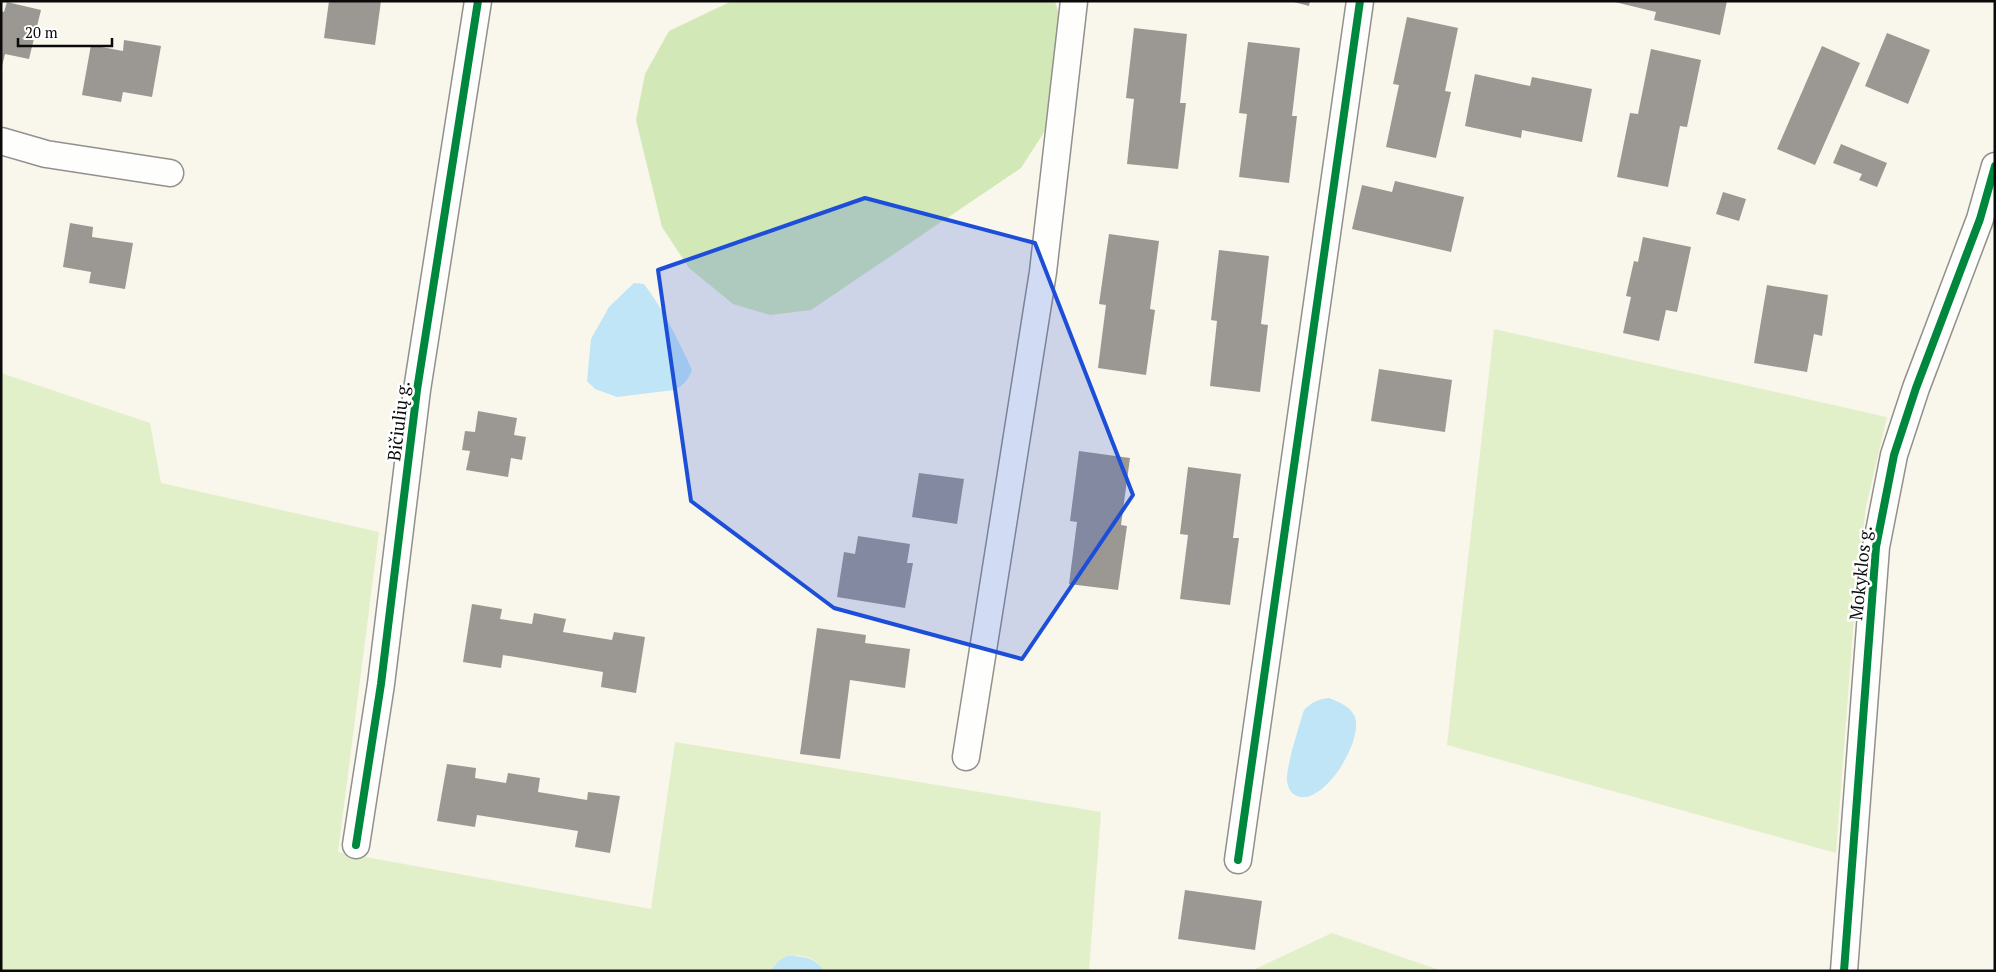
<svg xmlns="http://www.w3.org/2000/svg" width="1996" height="972" font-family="'PT Serif',serif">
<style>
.green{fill:#e2f0ca}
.forest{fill:#d3e8b7}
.water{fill:#c0e5f6}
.building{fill:#9b9893}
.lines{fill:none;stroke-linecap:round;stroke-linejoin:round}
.minor-casing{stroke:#92908c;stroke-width:29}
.minor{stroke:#fefefc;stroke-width:26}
.cycleway-casing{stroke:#fff;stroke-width:11}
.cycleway{stroke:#00873e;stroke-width:8}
.marked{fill:#1d4ed8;fill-opacity:0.2;stroke:#1d4ed8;stroke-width:4;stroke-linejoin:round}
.labels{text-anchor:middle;stroke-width:5;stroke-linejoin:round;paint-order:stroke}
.street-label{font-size:18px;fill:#0a0a0a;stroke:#fff}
</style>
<rect width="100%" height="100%" fill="#f9f6ec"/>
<!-- green -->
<g class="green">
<path d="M1494 329 1887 417 1866 507 1857 578 1836 853 1447 745Z"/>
<path d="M1 373 150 423 161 483 379 532 338 852 651 909 675 742 1101 812 1089 971H824C810 949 784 952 769 971H1Z"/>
<path d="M1332 933 1442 971H1251Z"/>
</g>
<!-- forest -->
<path class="forest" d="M732 1H1055L1062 25 1050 123 1021 168 811 310 770 315 733 304 689 268 662 227 636 120 645 74 669 31Z"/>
<!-- water -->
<g class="water">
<path d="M634 283 644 284C664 310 678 340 692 370 688 380 684 385 674 390L617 397 595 389 587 381 591 339 609 307Z"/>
<path d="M1329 698C1339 702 1349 706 1354 715 1366 737 1324 807 1297 796 1291 794 1288 788 1287 781 1286 766 1299 727 1304 710 1312 702 1318 699 1329 698Z"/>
<path d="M787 956C802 956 815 957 824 971H769L780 960Z"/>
</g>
<!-- building -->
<g class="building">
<path d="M329 1H381L375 45 324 38Z"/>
<path d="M1290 1H1310L1309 6Z"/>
<path d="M1611 1H1727L1720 35 1654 20 1656 12Z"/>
<path d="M7 2 41 10 29 59 5 54 2 66 1 11 4 12Z"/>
<path d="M1407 17 1458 28 1445 91 1451 92 1436 158 1386 147 1399 85 1393 84Z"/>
<path d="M1134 28 1187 34 1180 103H1186L1178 169 1127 164 1134 99 1126 98Z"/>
<path d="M1887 33 1930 50 1908 104 1865 86Z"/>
<path d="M124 40 161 46 152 97 123 92 121 102 82 95 91 45 123 51Z"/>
<path d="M1248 42 1300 48 1292 116H1297L1289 183 1239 177 1247 114 1239 113Z"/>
<path d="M1822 46 1860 63 1815 165 1777 149Z"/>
<path d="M1651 49 1701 60 1687 127 1680 126 1668 187 1617 177 1630 113 1638 114Z"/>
<path d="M1475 74 1530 86 1532 77 1592 89 1582 142 1522 130 1521 138 1465 126Z"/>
<path d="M1841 144 1887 163 1877 187 1859 180 1862 174 1833 163Z"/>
<path d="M1395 181 1464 197 1451 252 1352 229 1362 185 1392 192Z"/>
<path d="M1723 192 1746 199 1739 221 1716 214Z"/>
<path d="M70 223 93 227 92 237 133 243 125 289 89 283 91 272 63 267Z"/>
<path d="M1109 234 1159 241 1150 309 1155 310 1146 375 1098 368 1106 305 1099 304Z"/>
<path d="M1643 237 1691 247 1677 312 1666 310 1659 341 1623 333 1631 297 1626 296 1634 261 1638 262Z"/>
<path d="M1219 250 1269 256 1261 324 1268 325 1260 392 1210 386 1217 321 1211 320Z"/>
<path d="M1767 285 1828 295 1822 336 1814 334 1807 372 1754 363Z"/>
<path d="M1379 369 1452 380 1445 432 1371 421Z"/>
<path d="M478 411 517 418 514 435 526 437 522 460 511 458 508 477 466 470 470 451 462 450 465 431 475 432Z"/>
<path d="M1079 451 1130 458 1121 525 1127 526 1118 590 1069 584 1077 522 1070 521Z"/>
<path d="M1188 467 1241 474 1233 538H1239L1230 605 1180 599 1188 535 1180 534Z"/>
<path d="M919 473 964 479 957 524 912 517Z"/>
<path d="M858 536 910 544 907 563H913L905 608 837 597 844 552 855 554Z"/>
<path d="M472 604 502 609 500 619 532 624 534 613 566 619 563 632 612 640 614 632 645 637 636 693 601 687 603 672 503 655 501 668 463 662Z"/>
<path d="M817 628 866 635 865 643 910 649 905 688 850 680 840 759 800 754Z"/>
<path d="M447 764 476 768 475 778 506 783 508 773 540 778 538 792 587 800 588 792 620 796 610 853 575 847 578 831 477 815 475 827 437 821Z"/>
<path d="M1185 890 1262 901 1255 950 1178 939Z"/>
</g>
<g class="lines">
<defs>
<g id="minor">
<path d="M1 141 46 154 170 173"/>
<path d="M966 757 1043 272 1074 1"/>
<path d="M356 845 381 684 417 390 478 1"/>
<path d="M1238 860 1360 1"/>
<path d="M1844 971 1876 547 1894 455 1916 388 1980 219 1995 166"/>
</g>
</defs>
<!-- minor casing -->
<use href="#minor" class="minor-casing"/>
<!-- minor -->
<use href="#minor" class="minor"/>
<defs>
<g id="cycleway">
<path d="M356 845 381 684 417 390 478 1"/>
<path d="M1238 860 1360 1"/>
<path d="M1844 971 1876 547 1894 455 1916 388 1980 219 1995 166"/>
</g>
</defs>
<!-- cycleway casing -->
<use href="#cycleway" class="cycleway-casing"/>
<!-- cycleway -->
<use href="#cycleway" class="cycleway"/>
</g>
<!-- marked area -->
<path class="marked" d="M865 198 1035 243 1133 495 1022 659 834 608 691 501 658 270Z"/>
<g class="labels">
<!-- street labels -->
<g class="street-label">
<text transform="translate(399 421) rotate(-83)" y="6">Bičiulių g.</text>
<text transform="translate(1861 573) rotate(-84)" y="6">Mokyklos g.</text>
</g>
</g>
<!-- border -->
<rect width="1996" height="972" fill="none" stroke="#0a0a0a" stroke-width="5"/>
<!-- scale -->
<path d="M18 38v8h94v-8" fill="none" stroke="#0a0a0a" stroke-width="2.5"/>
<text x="25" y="38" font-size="15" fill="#0a0a0a" stroke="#ffffff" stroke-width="4" paint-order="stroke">20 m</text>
</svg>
